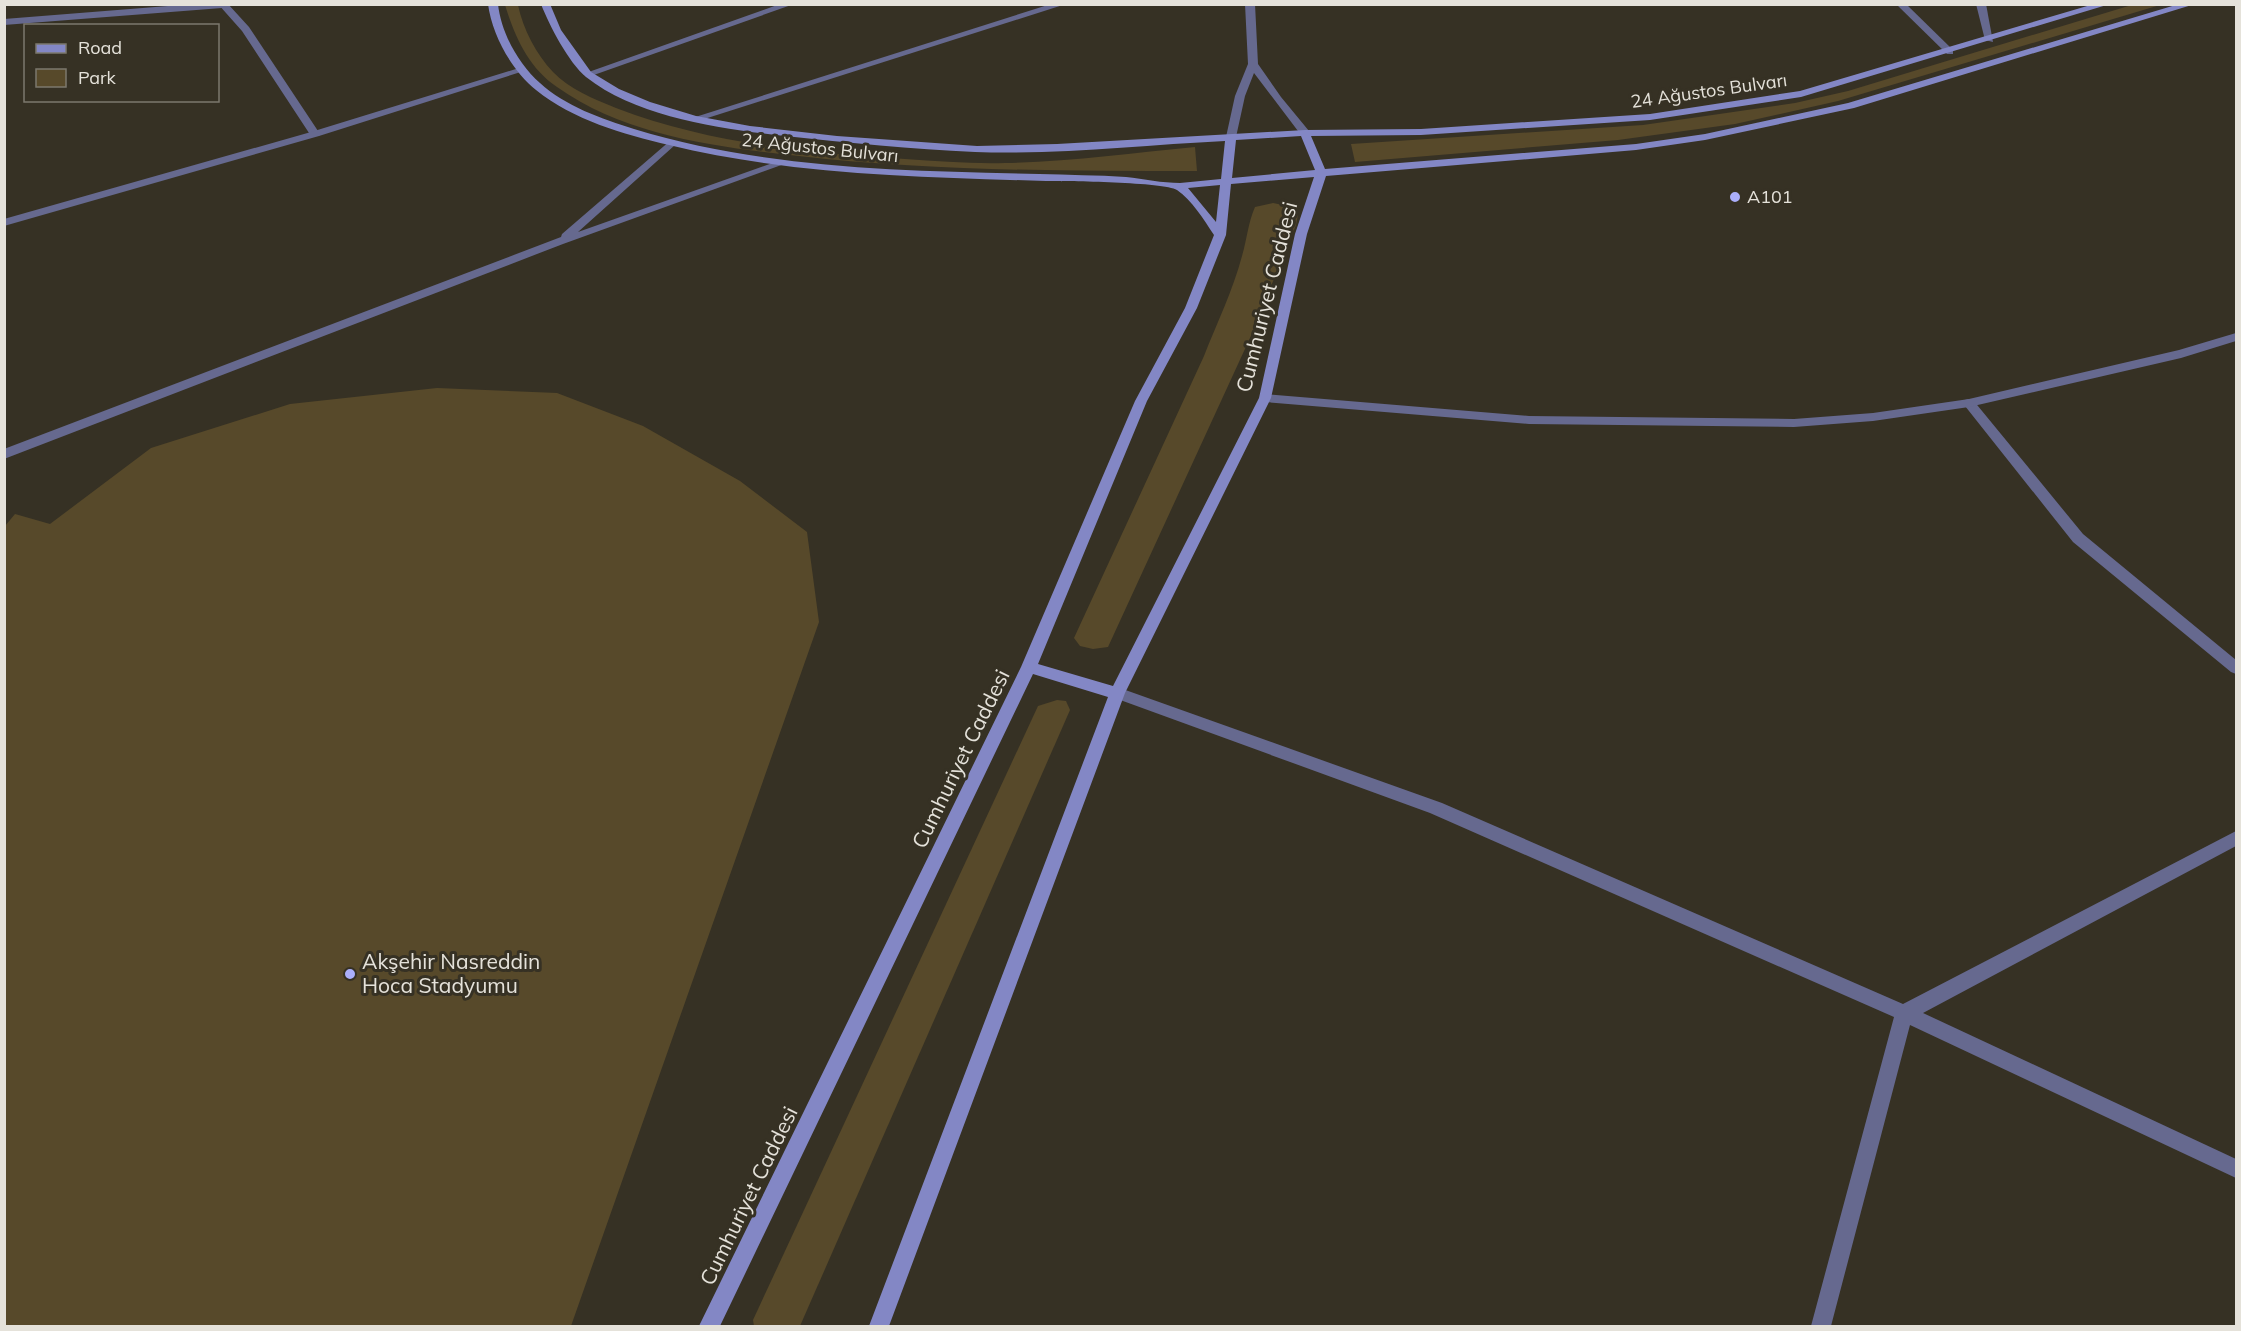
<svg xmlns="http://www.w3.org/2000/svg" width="2241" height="1331" font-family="Mulish,sans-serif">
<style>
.green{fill:#57492a}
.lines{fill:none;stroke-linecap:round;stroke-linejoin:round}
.minor{fill:#66698f;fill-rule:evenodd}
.tertiary{fill:#66698f;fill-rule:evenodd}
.secondary{fill:#8387c5;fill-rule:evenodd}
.poi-dot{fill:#abaffb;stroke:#363124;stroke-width:2}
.labels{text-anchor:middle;stroke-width:6;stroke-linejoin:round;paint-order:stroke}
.far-street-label{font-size:18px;fill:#e5e2da;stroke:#363124}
.far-poi-label{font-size:18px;fill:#e5e2da;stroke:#363124;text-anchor:start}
.street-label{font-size:21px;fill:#e5e2da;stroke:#363124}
.poi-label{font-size:21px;fill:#e5e2da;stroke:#363124;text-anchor:start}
</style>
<rect width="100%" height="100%" fill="#363124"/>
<!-- green -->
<g class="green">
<path d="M2135 4 2160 5 1838 101 1735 124 1618 140 1355 162 1351 144 1643 125 1795 103 1848 91Z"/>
<path d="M505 5H518C523 29 536 54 553 72 569 89 594 99 616 108 710 144 805 152 905 159 938 161 972 164 1005 163 1068 162 1132 153 1195 147L1197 171C1064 171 931 171 799 156 717 147 626 136 557 87 528 67 515 37 505 5Z"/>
<path d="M1273 203 1293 207 1298 215 1296 225 1250 338 1108 647 1093 649 1080 646 1074 638 1204 356C1217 323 1233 290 1242 256 1247 239 1248 223 1255 207Z"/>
<path d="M437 388 557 393 643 426 740 481 807 532 819 622 571 1326H5V526L15 514 50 524 151 448 290 404Z"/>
<path d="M1057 700 1066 701 1070 710 800 1326H754L753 1320 1038 706Z"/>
</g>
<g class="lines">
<!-- minor -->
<g class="minor">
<path d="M218 4H228L249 27 320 134 319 136H311L242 31Z"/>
<path d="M780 4H794L591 76 583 74Z"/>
<path d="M1051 4H1066L698 121 689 119Z"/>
<path d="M1896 4H1906L1953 50V54H1947Z"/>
<path d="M1976 4H1986L1993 42 1985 40Z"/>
<path d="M671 140 676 143 675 145 578 232 778 161 782 160 787 163 563 244 4 459V449L561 237 562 234Z"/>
<path d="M1969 399 1973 400 2083 534 2236 660V674L2231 672 2073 542 1965 406 1963 403 1965 400Z"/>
<path d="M1117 687 1442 803 1903 1004 2236 831V846L1923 1013 2236 1159V1178L1910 1025 1831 1326H1811L1894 1017 1430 813 1112 697 1109 693 1112 689Z"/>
</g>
<!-- tertiary -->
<g class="tertiary">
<path d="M193 4 227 5 222 8 4 25V19Z"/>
<path d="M1245 4H1255L1258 64 1281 97 1309 131V135H1301L1254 73 1245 96 1236 137 1231 140 1226 137 1235 96 1248 64Z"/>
<path d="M519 68 527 70 319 136 4 226V219L311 132Z"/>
<path d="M2236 333V341L2181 358 1969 407 1873 421 1794 427 1529 424 1265 402 1259 398 1265 394 1529 416 1794 419 1873 413 1969 399 2179 350Z"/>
</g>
<!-- secondary -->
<path class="secondary" d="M488 4H498C501 33 519 65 540 83 565 106 602 119 634 129 765 169 903 171 1039 174 1068 175 1097 175 1126 177 1144 179 1162 183 1180 183 1194 182 1207 180 1221 179L1225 141C1143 145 1058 155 975 152 912 149 848 143 785 136 722 129 638 118 586 77 569 63 549 25 541 4H550L561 30 591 72 619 89 650 102 696 116 750 126 837 136 977 146 1057 144 1305 130 1421 129 1650 114 1800 91 2094 4H2110L1801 97 1650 120 1421 135 1311 136 1325 169 1636 144 1705 134 1848 103 2179 4H2195L1854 108 1705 140 1636 150 1326 176 1307 234 1271 398 1125 693 889 1326H869L1108 697 1033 674 720 1326H699L1021 667 1135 401 1185 308 1214 235C1204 220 1192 200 1177 190 1164 182 1067 181 1046 181 919 177 793 175 669 145 623 134 573 120 536 90 512 71 492 35 488 4ZM1301 136 1315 170 1232 178 1236 140ZM1314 177 1295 234 1259 398 1113 686 1038 664 1147 401 1197 308 1226 235 1231 184ZM1220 185 1216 222 1188 188Z"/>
</g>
<!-- markers -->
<g class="poi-dot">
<circle cx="1735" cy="197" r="6"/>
<circle cx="350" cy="974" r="6"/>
</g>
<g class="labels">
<!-- far-street labels -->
<g class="far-street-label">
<text transform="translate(1709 91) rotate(-8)" y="6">24 Ağustos Bulvarı</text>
<text transform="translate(820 148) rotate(6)" y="6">24 Ağustos Bulvarı</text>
</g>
<!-- far-poi labels -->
<g class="far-poi-label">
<text x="1747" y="203">A101</text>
</g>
<!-- street labels -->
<g class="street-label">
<text transform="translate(1267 297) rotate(-76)" y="7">Cumhuriyet Caddesi</text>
<text transform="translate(961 759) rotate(-64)" y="7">Cumhuriyet Caddesi</text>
<text transform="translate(749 1196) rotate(-64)" y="7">Cumhuriyet Caddesi</text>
</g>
<!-- poi labels -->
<g class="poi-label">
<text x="362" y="969">Akşehir Nasreddin<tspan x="362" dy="24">Hoca Stadyumu</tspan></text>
</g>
</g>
<!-- border -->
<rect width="2241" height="1331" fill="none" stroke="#e5e2da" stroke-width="12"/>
<!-- legend -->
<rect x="24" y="24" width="195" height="78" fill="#363124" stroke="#7c786d" stroke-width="1.5"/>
<rect x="36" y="44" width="30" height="9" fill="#8387c5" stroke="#7c786d" stroke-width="1.5"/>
<text x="78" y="54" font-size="18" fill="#e5e2da">Road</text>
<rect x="36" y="69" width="30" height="18" fill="#57492a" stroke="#7c786d" stroke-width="1.5"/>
<text x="78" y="84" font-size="18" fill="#e5e2da">Park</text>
</svg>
